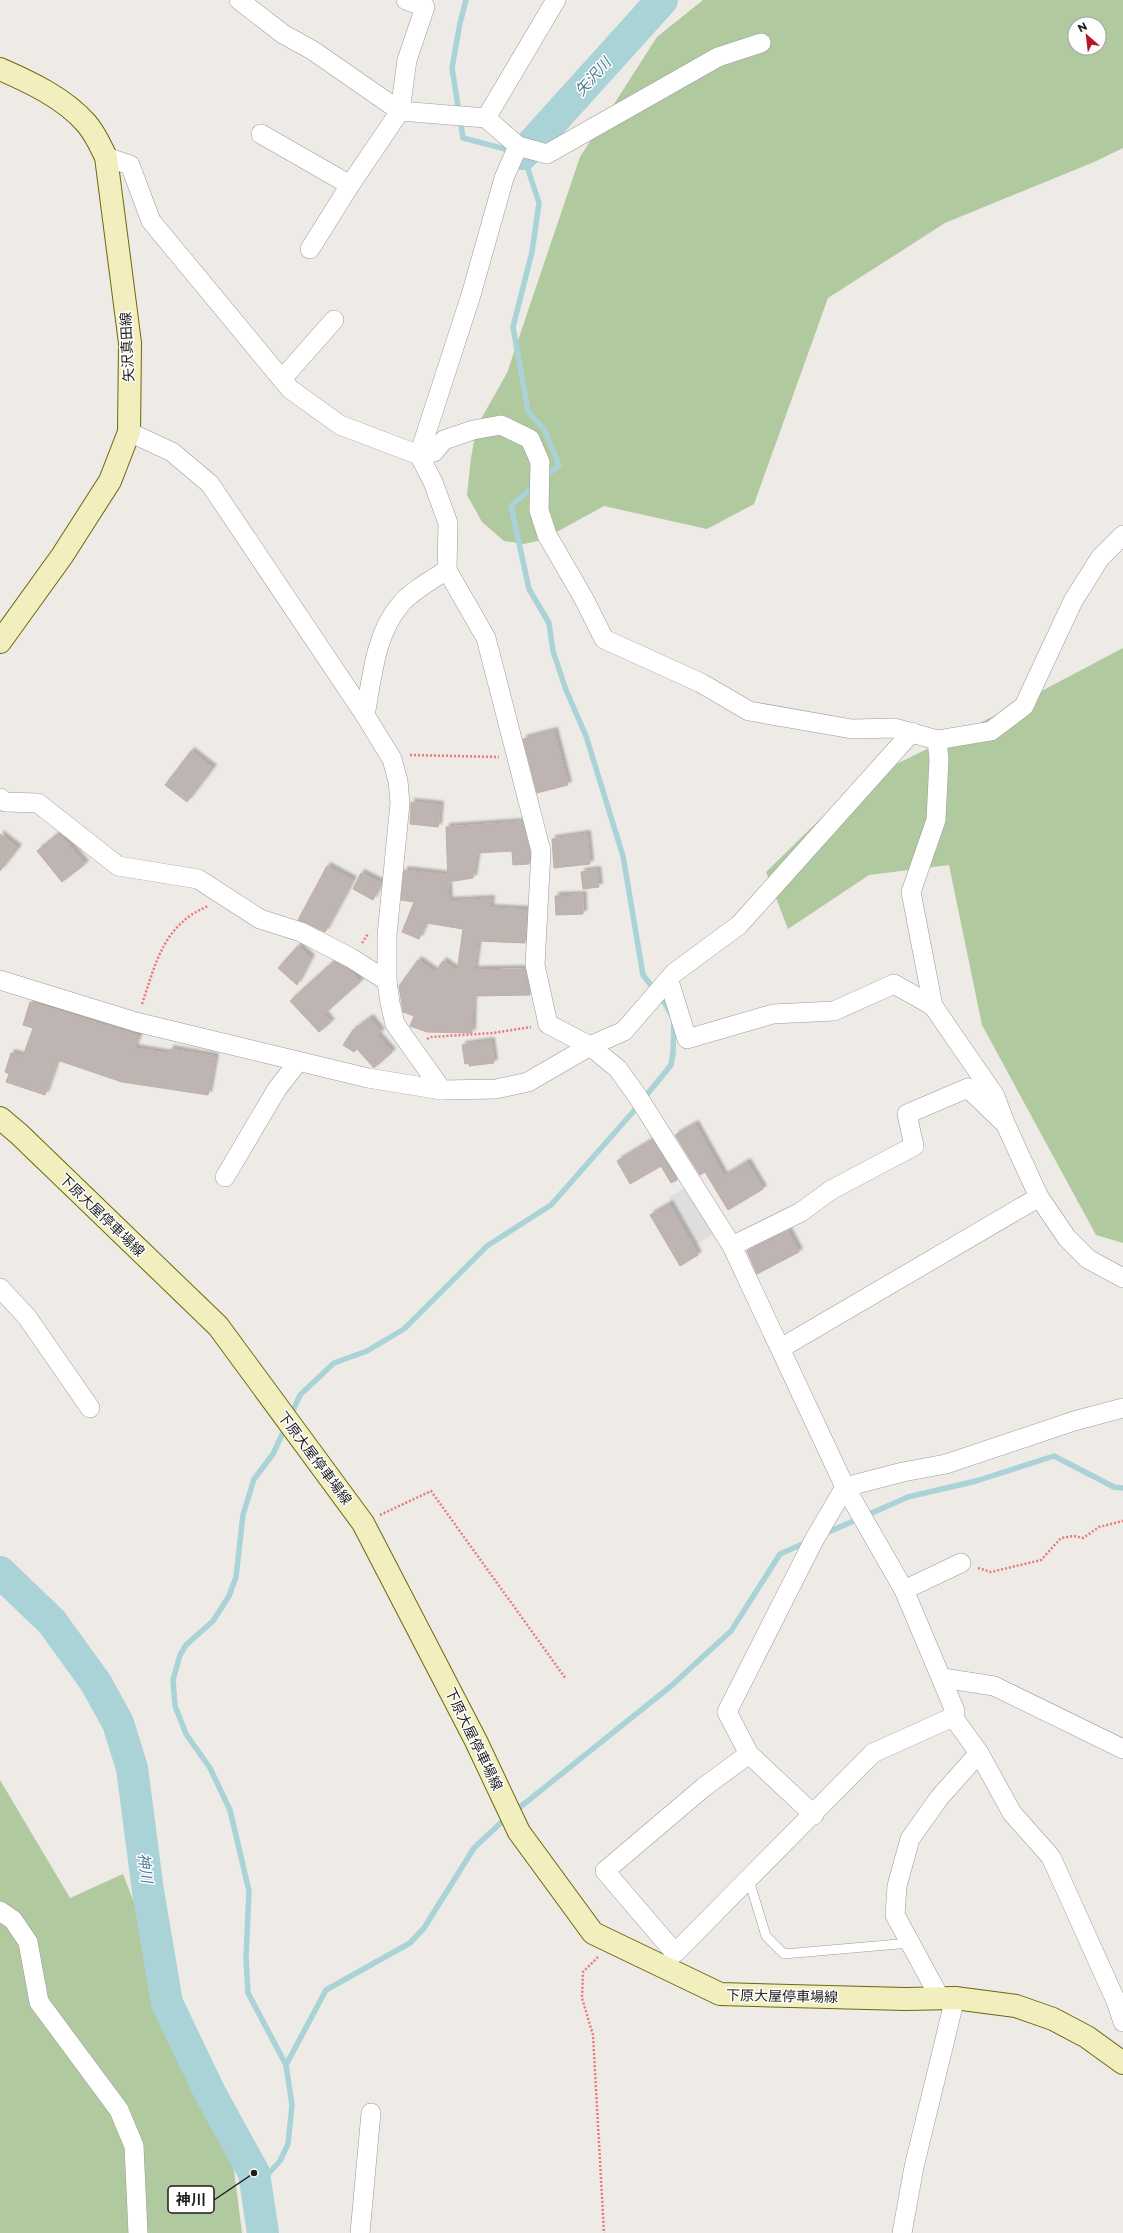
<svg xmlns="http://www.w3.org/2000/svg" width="1123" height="2233" font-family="Montserrat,'Noto Sans JP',sans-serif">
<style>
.forest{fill:#b0c99e;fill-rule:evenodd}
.parking{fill:#dedede}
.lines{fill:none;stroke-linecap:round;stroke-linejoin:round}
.stream{stroke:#a9d3d7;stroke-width:5.5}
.river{stroke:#a9d3d7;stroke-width:32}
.building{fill:#beb5b2;stroke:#beafa9;filter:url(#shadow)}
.lane-casing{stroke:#9b9b9b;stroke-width:10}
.street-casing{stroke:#9b9b9b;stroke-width:20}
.secondary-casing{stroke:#6a680f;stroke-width:24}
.path{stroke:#ec787c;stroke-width:2.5;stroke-dasharray:2 2;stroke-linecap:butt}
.lane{stroke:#fff;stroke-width:9}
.street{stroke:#fff;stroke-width:19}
.secondary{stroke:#f3eebe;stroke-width:22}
.labels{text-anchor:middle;stroke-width:3;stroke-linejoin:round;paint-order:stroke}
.street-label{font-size:14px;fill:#1e1e1e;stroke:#fff}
.water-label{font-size:15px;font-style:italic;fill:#4d7b95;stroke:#fff}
.leader{fill:none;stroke:#1e1e1e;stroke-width:1.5}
.callout-dot{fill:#1e1e1e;stroke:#fff;stroke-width:1.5}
.callout{fill:#fff;stroke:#1e1e1e;stroke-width:1.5}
.callout-label{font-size:15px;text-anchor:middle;font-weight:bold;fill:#1e1e1e}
</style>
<defs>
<filter id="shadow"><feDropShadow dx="3.5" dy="-3.5" stdDeviation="1" flood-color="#0004"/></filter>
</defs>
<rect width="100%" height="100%" fill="#eeeae5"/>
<!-- forest -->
<g class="forest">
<path d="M703 0H1123V148L1094 162 945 223 828 298 754 504 707 529 604 506 542 540 524 544 504 541 482 522 467 495 471 458 477 426 507 373 580 157 657 37ZM1075 24H1099V48H1075Z"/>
<path d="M1123 648V1243L1096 1235 982 1025 949 865 869 875 788 929 766 872 856 784 1000 713Z"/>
<path d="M0 1780 70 1898 123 1874 232 2155 242 2233H0Z"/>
</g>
<!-- parking -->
<path class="parking" d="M689 1185 716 1232 697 1244 669 1197Z"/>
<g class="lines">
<!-- stream -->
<g class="stream">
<path d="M466 0 460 23 452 68 463 138 513 151"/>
<path d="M521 153 523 154 539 203 532 252 513 327 528 411 545 431 559 465 545 477"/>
<path d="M535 485 511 506 529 589 549 623 553 651 566 690 586 736 623 856 643 975 651 985"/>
<path d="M645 1097 671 1065 673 1053 674 1020 661 996"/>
<path d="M291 1415 300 1395 334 1363 367 1351 404 1329 487 1246 551 1205 639 1105"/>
<path d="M824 1534 908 1497 976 1481 1054 1456 1114 1487 1123 1488"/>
<path d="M514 1812 671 1686 731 1631 780 1554 807 1542"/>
<path d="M286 2065 326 1990 410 1943 424 1928 474 1848 507 1817"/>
<path d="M254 2173H269L280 2161 288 2144 292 2105 286 2065 248 1993 246 1958 249 1891 230 1810 210 1768 186 1734 175 1706 173 1680 180 1655 186 1645 213 1621 229 1596 236 1577 243 1515 254 1479 273 1454 286 1426"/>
</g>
<!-- river -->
<g class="river">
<path d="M523 154 662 0"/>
<path d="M0 1572 52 1622 96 1683 118 1723 132 1768 148 1891 167 2003 210 2093 254 2173 263 2233"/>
</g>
</g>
<!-- building -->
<g class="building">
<path d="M554 731 568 785 537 793 523 739Z"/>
<path d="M191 751 213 768 187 802 165 785Z"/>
<path d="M411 802 440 805 438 827 410 824Z"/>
<path d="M522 822 530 852 529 864 513 865 512 851 477 853 473 878 448 882 446 827Z"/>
<path d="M59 833 85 864 62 882 37 851Z"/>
<path d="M0 834 18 848 0 871Z"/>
<path d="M587 834 590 864 554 868 552 839Z"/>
<path d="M327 866 353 880 325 932 298 920Z"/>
<path d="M404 870 447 875 449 901 491 899 490 908 527 910 525 943 478 941 474 970 525 969 530 995 473 996 472 1033 427 1032 410 1026 414 1016 403 1012 399 986 418 960 435 972 443 961 457 971 463 929 426 923 419 939 402 932 414 902 401 900Z"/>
<path d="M597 870 599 887 583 889 581 872Z"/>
<path d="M361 873 381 883 373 900 353 889Z"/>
<path d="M583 895V914L556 915 555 896Z"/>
<path d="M298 946 311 958 297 985 278 968Z"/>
<path d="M334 961 351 971 360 982 324 1014 331 1022 319 1032 290 1001Z"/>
<path d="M30 1002 139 1036 134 1048 169 1054 170 1049 215 1057 208 1095 122 1082 57 1060 45 1095 6 1082 9 1074 5 1072 11 1053 23 1056 33 1028 23 1025Z"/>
<path d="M370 1018 381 1032 377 1035 392 1052 374 1068 357 1049 354 1052 343 1045 353 1030Z"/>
<path d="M491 1041 494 1063 469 1066V1063L465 1064 462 1045Z"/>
<path d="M695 1124 724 1176 747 1162 763 1189 728 1210 705 1172 700 1175 675 1135Z"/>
<path d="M652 1140 677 1180 671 1183 661 1166 630 1184 617 1161Z"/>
<path d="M669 1204 698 1255 680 1266 650 1215Z"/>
<path d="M788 1231 799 1252 757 1274 747 1251Z"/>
</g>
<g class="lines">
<defs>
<path id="lane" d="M749 1880 766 1936 784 1954 910 1943"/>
<g id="street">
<path d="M239 0 283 34 312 50 400 111 486 118 518 146 504 178 471 295 419 455 433 482 448 523 447 570 486 638 541 851 535 965 548 1024 590 1046 618 1069 638 1097 732 1246 845 1487 904 1590 955 1711 953 1717 873 1753 675 1953 605 1871 704 1787 749 1754"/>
<path d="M486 118 556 0"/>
<path d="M261 134 350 185 400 111 407 60 425 7 406 0"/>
<path d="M518 146 547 154 718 57 761 43"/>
<path d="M106 157 130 165 151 221 290 389 340 425 419 455 434 452 444 440 473 430 501 425 530 439 540 462 539 510 547 535 584 599 604 639 701 683 749 711 852 729 894 728 937 740 991 731 1024 706 1073 601 1100 558 1123 535"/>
<path d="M310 249 350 185"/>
<path d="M282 379 334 320"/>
<path d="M129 432 172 452 210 484 365 715 392 759 398 781 400 803 387 935V981L390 1003 395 1024 442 1090"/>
<path d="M365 715C372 679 375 634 400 605 410 592 433 579 447 570"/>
<path d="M937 740 939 759 936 820 911 892 933 1006 995 1096 1005 1123 1039 1197 1067 1238 1088 1259 1123 1278"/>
<path d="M0 798 5 802 38 803 118 866 198 879 260 919 301 932 351 958 387 981"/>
<path d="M0 980 136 1022 368 1078 442 1090 496 1089 528 1082 590 1046 624 1031 674 973 739 925 912 732"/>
<path d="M669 981 687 1039 773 1014 834 1011 894 984 933 1006"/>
<path d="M225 1177 277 1089 298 1062"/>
<path d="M732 1246 801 1212 831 1190 914 1146 907 1114 968 1088 1002 1121"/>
<path d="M0 1288 27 1317 90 1408"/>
<path d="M781 1348 1039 1197"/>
<path d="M904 1590 961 1563"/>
<path d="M943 1678 994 1686 1123 1749"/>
<path d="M953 1717 979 1753 1012 1813 1051 1857 1116 2001 1123 2022"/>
<path d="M814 1815 749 1754 727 1712 814 1540 845 1487 903 1472 946 1464 1074 1421 1123 1408"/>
<path d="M0 1911 13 1920 28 1942 39 2002 119 2110 134 2146 138 2233"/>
<path d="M940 1998 895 1915 897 1886 910 1839 939 1798 979 1753"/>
<path d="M360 2233 371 2113"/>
<path d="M902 2233 914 2167 955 1998"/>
</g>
<g id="secondary">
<path d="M0 69C30 82 64 98 86 123 95 133 100 145 106 157L130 343 129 432 110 481 62 556 0 642"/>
<path d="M0 1118 19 1134 218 1326 363 1523 476 1741 519 1832 593 1933 720 1994 905 1999 955 1998 1016 2006 1053 2019 1087 2037 1123 2063"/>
</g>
</defs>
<!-- lane casing -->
<use href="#lane" class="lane-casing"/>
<!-- street casing -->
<use href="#street" class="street-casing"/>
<!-- secondary casing -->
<use href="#secondary" class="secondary-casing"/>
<!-- path -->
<g class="path">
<path d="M410 755 499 757"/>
<path d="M362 943 368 934"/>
<path d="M142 1004C156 963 163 925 208 906"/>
<path d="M427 1039 431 1037 493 1033 531 1027"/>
<path d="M380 1515 431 1491 566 1679"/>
<path d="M978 1568 991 1572 1041 1560 1061 1538 1074 1536 1083 1538 1099 1527 1123 1521"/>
<path d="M598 1957 583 1972 582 1998 593 2035 604 2233"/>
</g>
<!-- lane -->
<use href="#lane" class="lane"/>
<!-- street -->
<use href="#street" class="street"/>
<!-- secondary -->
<use href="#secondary" class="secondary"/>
</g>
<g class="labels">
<!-- street labels -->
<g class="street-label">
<text transform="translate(127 347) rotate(-93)" y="5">矢沢真田線</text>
<text transform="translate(102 1215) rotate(44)" y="5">下原大屋停車場線</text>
<text transform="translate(315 1458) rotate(53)" y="5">下原大屋停車場線</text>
<text transform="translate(474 1739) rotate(64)" y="5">下原大屋停車場線</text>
<text transform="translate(782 1996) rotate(1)" y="5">下原大屋停車場線</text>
</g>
<!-- water labels -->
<g class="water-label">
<text transform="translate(593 77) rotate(-48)" y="5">矢沢川</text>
<text transform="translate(145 1868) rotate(83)" y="5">神川</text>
</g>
</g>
<!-- callouts -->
<path class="leader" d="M254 2173L214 2200"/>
<circle class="callout-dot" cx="254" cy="2173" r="4"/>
<rect class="callout" x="168" y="2186" width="46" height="27" rx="4"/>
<g class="callout-label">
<text x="191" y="2205">神川</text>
</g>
<!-- north arrow -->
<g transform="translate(1087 36) rotate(332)"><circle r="19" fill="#ffffff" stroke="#a5a5a5"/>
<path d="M0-3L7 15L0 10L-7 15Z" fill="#b8132a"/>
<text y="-6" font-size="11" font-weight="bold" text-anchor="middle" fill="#1e1e1e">N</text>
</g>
</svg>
